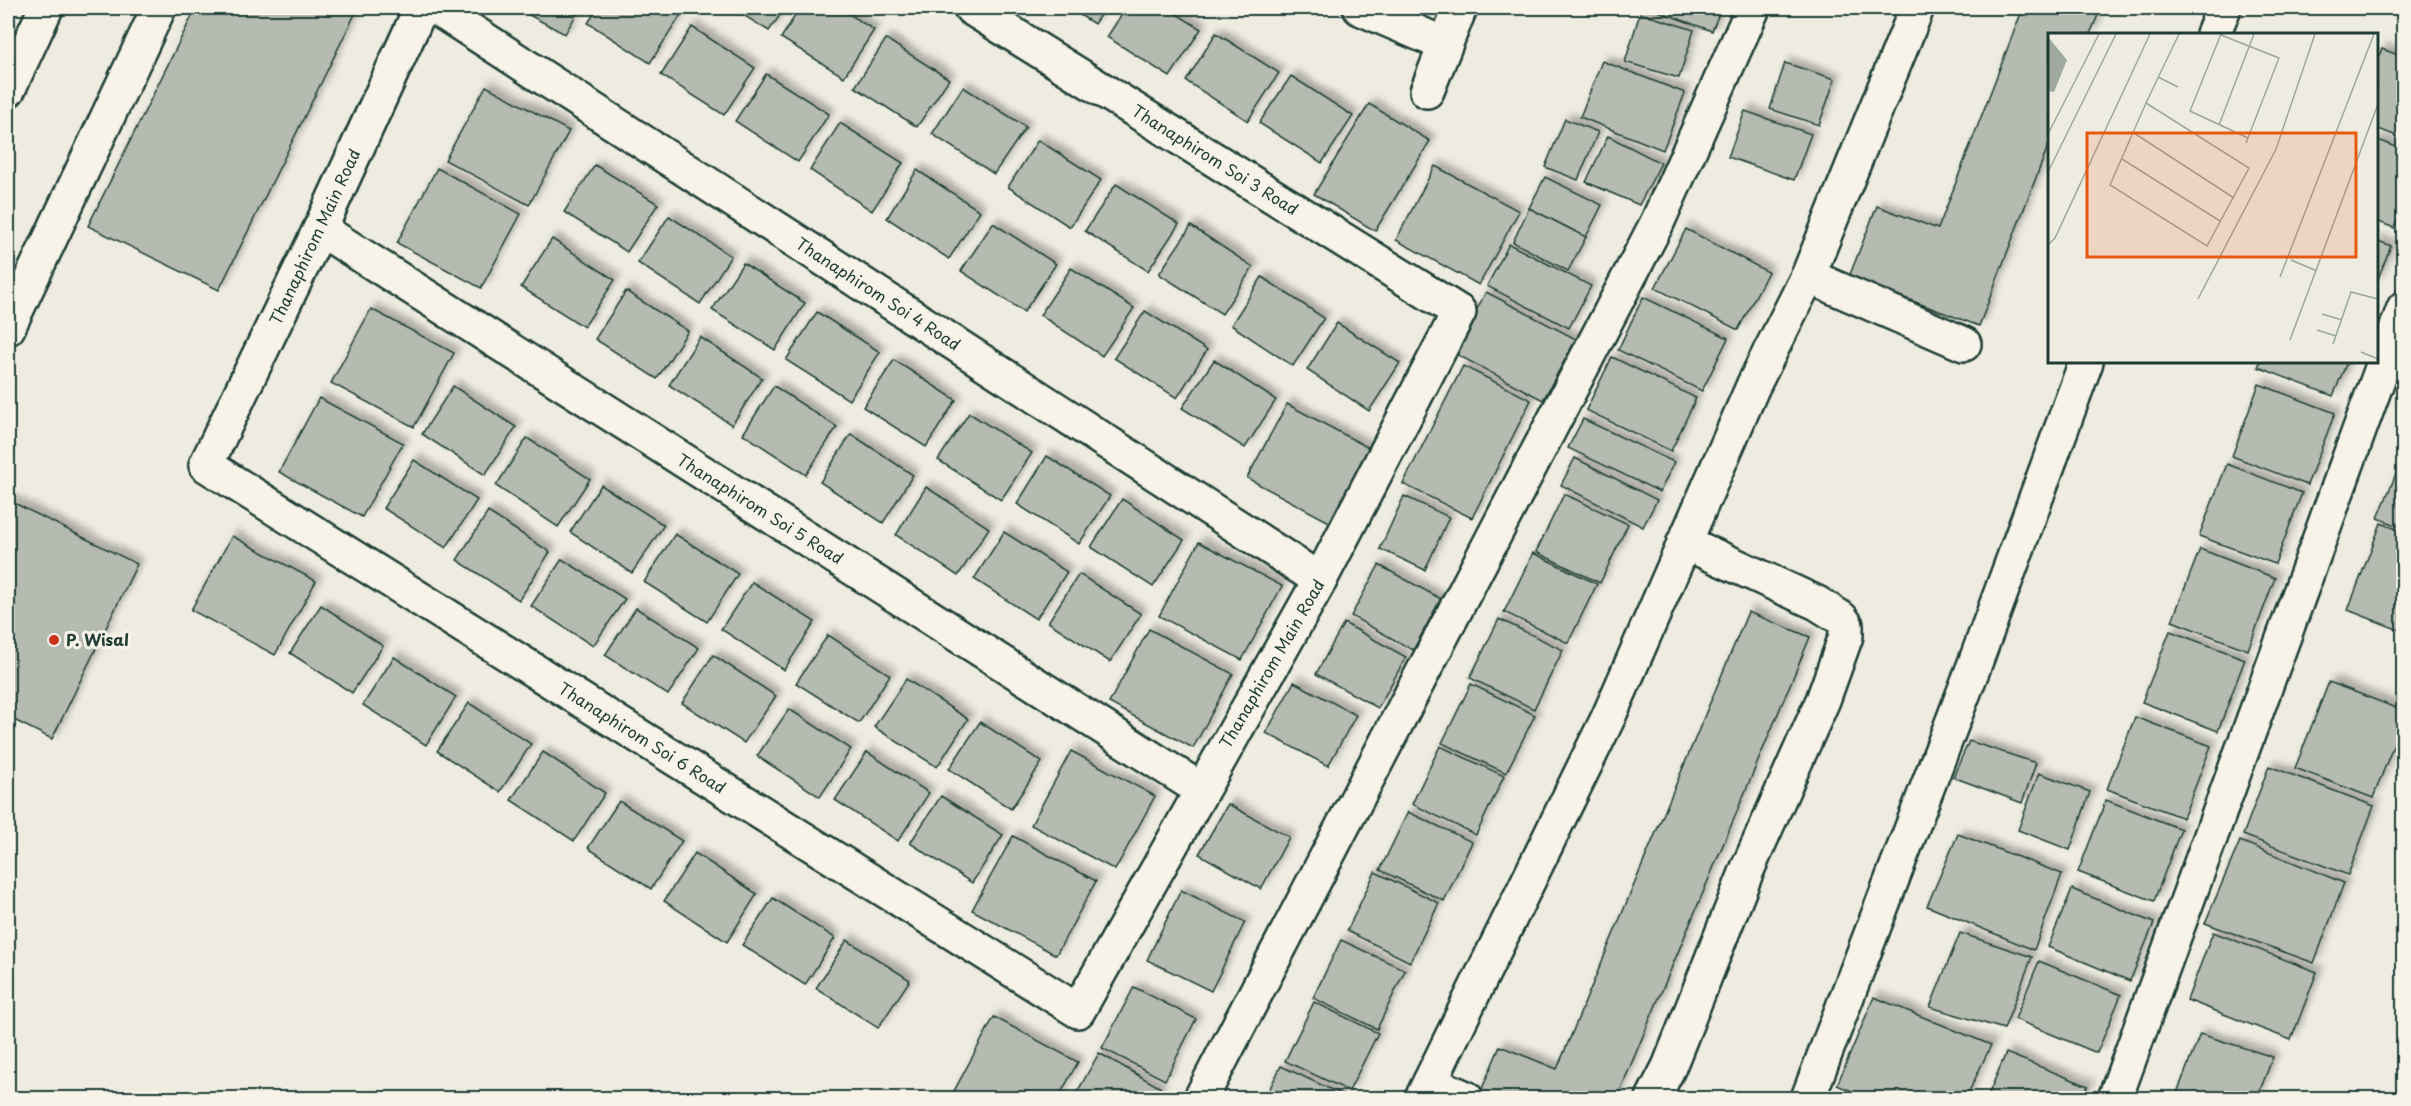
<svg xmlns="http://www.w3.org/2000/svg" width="2411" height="1106" font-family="'Playpen Sans',sans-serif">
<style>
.building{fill:#b5bbb0;stroke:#1f3d34;stroke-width:1.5;filter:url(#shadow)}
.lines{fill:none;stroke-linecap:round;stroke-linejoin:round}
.minor-casing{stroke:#1f3d34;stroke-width:38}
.minor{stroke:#f7f3e8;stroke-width:33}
.poi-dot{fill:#c8321e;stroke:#f7f3e8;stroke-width:2}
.labels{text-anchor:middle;stroke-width:6;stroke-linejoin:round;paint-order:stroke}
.street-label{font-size:16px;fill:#1f3d34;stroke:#f7f3e8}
.poi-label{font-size:16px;font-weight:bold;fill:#1f3d34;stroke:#f7f3e8;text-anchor:start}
.inset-road{fill:none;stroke:#9ba69c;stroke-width:1.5}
.view{fill:#e8590c;fill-opacity:0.15;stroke:#e8590c;stroke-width:3}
.inset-edge{fill:none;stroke:#1f3d34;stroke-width:3}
</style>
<defs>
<filter id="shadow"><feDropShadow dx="5.5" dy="-5.5" stdDeviation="3" flood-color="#0004"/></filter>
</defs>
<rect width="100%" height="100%" fill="#eeece1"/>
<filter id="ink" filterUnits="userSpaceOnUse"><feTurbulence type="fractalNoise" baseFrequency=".0167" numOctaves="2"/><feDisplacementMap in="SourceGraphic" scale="12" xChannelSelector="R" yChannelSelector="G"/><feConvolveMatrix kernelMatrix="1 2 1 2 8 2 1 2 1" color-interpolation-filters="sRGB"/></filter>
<g filter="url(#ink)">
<!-- building -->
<g class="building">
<path d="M196 8H358L219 290 88 226Z"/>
<path d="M516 8H580L565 34Z"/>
<path d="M598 8H669L681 15 650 63 588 23Z"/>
<path d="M732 8H785L769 31Z"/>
<path d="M800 8H840L874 30 844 77 781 38Z"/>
<path d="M1069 8H1105L1094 24Z"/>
<path d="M1126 8H1167L1201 29 1170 77 1107 37Z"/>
<path d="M1649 8H1721L1712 31Z"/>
<path d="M2023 8H2101L2090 34H2050V141L1979 326 1849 277 1877 206 1938 229Z"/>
<path d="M1640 13 1694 30 1679 78 1625 62Z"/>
<path d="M692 27 755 68 724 115 661 75Z"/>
<path d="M1216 33 1279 73 1248 121 1186 81Z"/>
<path d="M886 39 949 79 917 127 855 87Z"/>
<path d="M2382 49 2404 57V139L2376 128V63Z"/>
<path d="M1602 61 1685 93 1663 150 1580 117Z"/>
<path d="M1785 63 1835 79 1819 125 1770 109Z"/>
<path d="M766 74 829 114 798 162 735 121Z"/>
<path d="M1291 76 1353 116 1322 163 1259 123Z"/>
<path d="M486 86 569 131 529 205 445 160Z"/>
<path d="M963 87 1026 127 994 174 932 134Z"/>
<path d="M1369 104 1430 141 1375 231 1314 194Z"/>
<path d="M1745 111 1811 134 1794 180 1728 157Z"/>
<path d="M1565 119 1598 132 1578 180 1545 167Z"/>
<path d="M840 123 903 163 872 211 810 170Z"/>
<path d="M1608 136 1661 163 1639 205 1586 182Z"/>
<path d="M2376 139 2404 150V204L2394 228 2376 221Z"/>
<path d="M1038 140 1101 180 1070 227 1008 187Z"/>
<path d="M595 165 658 204 627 252 564 212Z"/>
<path d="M1435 166 1519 211 1479 285 1396 240Z"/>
<path d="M437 168 521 214 481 288 397 243Z"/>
<path d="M917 170 980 211 949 259 887 218Z"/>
<path d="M1545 177 1602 205 1586 237 1529 208Z"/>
<path d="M1116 184 1179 224 1148 271 1085 231Z"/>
<path d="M1529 208 1586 237 1568 271 1513 242Z"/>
<path d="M669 216 731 256 700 304 638 263Z"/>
<path d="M993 223 1056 264 1024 312 961 271Z"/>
<path d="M1191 226 1253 267 1222 314 1159 274Z"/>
<path d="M1686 229 1768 272 1738 330 1655 288Z"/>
<path d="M552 239 615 280 584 327 521 287Z"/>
<path d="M2376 240 2391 246 2376 284Z"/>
<path d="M1509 244 1591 286 1569 328 1487 286Z"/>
<path d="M743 263 805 303 775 350 712 310Z"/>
<path d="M1071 268 1134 308 1102 356 1040 315Z"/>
<path d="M1262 277 1324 318 1293 366 1231 325Z"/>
<path d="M626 291 688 331 657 379 595 339Z"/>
<path d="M1486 292 1576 339 1543 400 1454 353Z"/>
<path d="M1643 297 1728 338 1702 391 1618 350Z"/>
<path d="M371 309 454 353 414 427 331 383Z"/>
<path d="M1145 311 1207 350 1177 398 1114 358Z"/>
<path d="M817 312 880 352 849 400 786 360Z"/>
<path d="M1337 323 1400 363 1369 411 1307 370Z"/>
<path d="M700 337 762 378 732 425 669 385Z"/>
<path d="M1612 357 1696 398 1671 451 1586 410Z"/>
<path d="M894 360 956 400 926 447 863 407Z"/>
<path d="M1214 360 1276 400 1245 448 1182 408Z"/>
<path d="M2260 362H2347L2333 396 2258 367Z"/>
<path d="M1463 366 1531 400 1472 518 1403 484Z"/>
<path d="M2259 384 2335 413 2307 485 2232 456Z"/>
<path d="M453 386 516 427 485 475 422 434Z"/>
<path d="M774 386 837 427 806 475 743 434Z"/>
<path d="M319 398 403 443 362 517 279 472Z"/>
<path d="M1287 404 1371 449 1331 523 1247 478Z"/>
<path d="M969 413 1032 453 1001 500 938 460Z"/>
<path d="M1583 419 1674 462 1660 492 1568 448Z"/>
<path d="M851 434 913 475 883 523 820 482Z"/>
<path d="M527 438 590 479 558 527 496 486Z"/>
<path d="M2404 454V528L2378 518Z"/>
<path d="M1047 456 1110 496 1079 544 1017 504Z"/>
<path d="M1575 458 1657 500 1643 527 1561 485Z"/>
<path d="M414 460 477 500 446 548 383 508Z"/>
<path d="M2227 464 2302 493 2275 564 2199 536Z"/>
<path d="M601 485 664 525 632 573 570 532Z"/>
<path d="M926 487 989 528 958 576 896 535Z"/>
<path d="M1564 494 1628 524 1600 583 1536 552Z"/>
<path d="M1404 496 1449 517 1425 570 1380 549Z"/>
<path d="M1122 499 1184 540 1153 587 1091 547Z"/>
<path d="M8 500 137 564 52 739 8 717Z"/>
<path d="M488 512 550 552 519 600 457 560Z"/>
<path d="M2381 523 2404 532V632L2348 610Z"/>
<path d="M1004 532 1067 572 1036 619 974 579Z"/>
<path d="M675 534 738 574 707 622 644 582Z"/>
<path d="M232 536 316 581 275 655 191 610Z"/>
<path d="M1199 542 1282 586 1242 660 1159 616Z"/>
<path d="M2200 549 2275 578 2248 650 2172 621Z"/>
<path d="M1533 553 1597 584 1568 643 1504 612Z"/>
<path d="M562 559 625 599 593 646 531 606Z"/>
<path d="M1379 565 1441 599 1413 650 1351 616Z"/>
<path d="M1079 574 1141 614 1110 662 1048 622Z"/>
<path d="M752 582 815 622 784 670 721 629Z"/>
<path d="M321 605 383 646 352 693 290 653Z"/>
<path d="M636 608 699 648 668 695 605 655Z"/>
<path d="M1748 612 1810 637 1617 1098H1478L1500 1046 1557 1069Z"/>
<path d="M1499 619 1563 650 1534 709 1470 678Z"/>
<path d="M1344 623 1406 657 1378 708 1316 674Z"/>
<path d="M1149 629 1233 674 1193 748 1109 703Z"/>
<path d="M2170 631 2245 659 2218 731 2142 702Z"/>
<path d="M828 635 890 675 859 723 796 683Z"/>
<path d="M713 655 776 696 744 743 682 703Z"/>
<path d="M394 657 456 697 426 745 363 705Z"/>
<path d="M906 679 968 719 937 767 874 727Z"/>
<path d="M1294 682 1356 715 1328 766 1266 733Z"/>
<path d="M2329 682 2404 711V718L2373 798 2295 768Z"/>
<path d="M1471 684 1535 715 1506 773 1442 743Z"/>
<path d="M469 703 531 744 500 792 437 751Z"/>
<path d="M789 709 851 749 820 797 757 756Z"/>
<path d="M2135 717 2211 746 2183 818 2107 789Z"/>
<path d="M980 722 1042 762 1011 809 949 769Z"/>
<path d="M1969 741 2036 763 2022 803 1953 777Z"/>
<path d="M1440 746 1504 776 1476 835 1412 804Z"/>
<path d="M1071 751 1155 796 1115 870 1031 825Z"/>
<path d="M543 752 605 793 574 841 511 800Z"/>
<path d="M867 752 929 793 898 841 835 800Z"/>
<path d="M2269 766 2374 806 2348 875 2243 835Z"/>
<path d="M2039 773 2090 792 2070 850 2018 830Z"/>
<path d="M941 796 1003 835 972 883 910 843Z"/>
<path d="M2106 800 2181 829 2154 901 2078 872Z"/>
<path d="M619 801 682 841 651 889 588 848Z"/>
<path d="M1228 804 1289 837 1261 889 1199 854Z"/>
<path d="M1408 812 1472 842 1444 901 1380 870Z"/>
<path d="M1958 834 2062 874 2034 950 1927 906Z"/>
<path d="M1013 836 1096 881 1056 955 972 910Z"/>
<path d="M2240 841 2344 883 2314 963 2205 923Z"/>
<path d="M695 853 757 894 727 942 664 901Z"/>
<path d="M1375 872 1439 903 1410 962 1347 931Z"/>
<path d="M2072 889 2154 923 2130 981 2048 947Z"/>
<path d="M1181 890 1245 922 1211 991 1147 960Z"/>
<path d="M773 898 835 938 805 985 742 945Z"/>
<path d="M2213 932 2317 972 2291 1040 2187 1000Z"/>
<path d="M1960 933 2032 957 2004 1029 1930 1007Z"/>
<path d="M847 940 910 980 878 1028 816 988Z"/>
<path d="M1341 940 1405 970 1377 1029 1313 998Z"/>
<path d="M2039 961 2121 995 2097 1053 2015 1019Z"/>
<path d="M1134 987 1196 1019 1165 1080 1102 1048Z"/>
<path d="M1874 997 1991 1045 1966 1098H1869L1837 1085Z"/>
<path d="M1314 1002 1378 1033 1349 1091 1285 1061Z"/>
<path d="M994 1017 1078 1062 1058 1098H968L954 1091Z"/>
<path d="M2200 1034 2273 1057 2257 1098H2175Z"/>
<path d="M1099 1053 1161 1088 1155 1098H1074Z"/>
<path d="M2006 1053 2088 1086 2083 1098H1987Z"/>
<path d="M1281 1066 1345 1096 1344 1098H1265Z"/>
</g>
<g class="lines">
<defs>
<g id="minor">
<path d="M421 8 320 229 206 465 1078 1011 1320 580 1459 312 971 8"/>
<path d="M436 8 1320 580"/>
<path d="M1360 8 1444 44"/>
<path d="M2213 34 2224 8"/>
<path d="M8 90 46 8"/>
<path d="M1427 91 1460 8"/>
<path d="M320 229 1200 789"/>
<path d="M1808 276 1964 344"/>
<path d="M8 328 159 8"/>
<path d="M1430 1082 1466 1098"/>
<path d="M1201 1098 1657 223 1753 8"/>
<path d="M1422 1098 1608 718 1753 386 1808 276 1917 8"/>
<path d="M1653 1098 1669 1067 1748 868 1823 700 1846 636V625L1841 618 1817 603 1684 542"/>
<path d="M1808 1098 1974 666 2086 362"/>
<path d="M2115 1098 2404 308"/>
</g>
</defs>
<!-- minor casing -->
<use href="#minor" class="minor-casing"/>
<!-- minor -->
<use href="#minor" class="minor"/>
</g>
</g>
<!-- markers -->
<circle class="poi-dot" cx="54" cy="640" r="6"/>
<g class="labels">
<!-- street labels -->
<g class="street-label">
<text transform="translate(1215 160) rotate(32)" y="6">Thanaphirom Soi 3 Road</text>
<text transform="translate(315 237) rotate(-65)" y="6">Thanaphirom Main Road</text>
<text transform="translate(878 294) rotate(33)" y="6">Thanaphirom Soi 4 Road</text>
<text transform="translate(760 509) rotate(32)" y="6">Thanaphirom Soi 5 Road</text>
<text transform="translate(1272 664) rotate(-60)" y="6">Thanaphirom Main Road</text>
<text transform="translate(642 738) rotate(32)" y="6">Thanaphirom Soi 6 Road</text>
</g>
<!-- poi labels -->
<g class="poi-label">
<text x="66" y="646">P. Wisal</text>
</g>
</g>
<!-- overview -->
<g transform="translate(2048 33)">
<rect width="330" height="330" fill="#eeece1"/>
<path d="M0 4 19 27 6 59 0 58Z" fill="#9fa99f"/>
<path class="inset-road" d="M173 1 142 78 200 105M173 2 231 25 198 110M110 44 130 54M98 70 201 135 159 213 62 152 98 70 131 1M171 92 206 1M86 100 186 165M0 101 51 1M74 126 172 188M0 139 68 1M0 212 7 205 102 1M243 227 269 238M232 244 326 1M150 266 228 116 267 1M274 281 294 287M269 297 288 303M242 307 330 71M285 311 303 259 330 266M313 319 330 326"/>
<path class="view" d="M39 100H308V224H39Z"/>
<rect width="330" height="330" class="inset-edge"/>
</g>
<!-- margin -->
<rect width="2411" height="1106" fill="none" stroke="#f7f3e8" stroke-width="30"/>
<rect x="15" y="15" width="2381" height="1076" fill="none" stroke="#1f3d34" stroke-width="2" filter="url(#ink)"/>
</svg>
